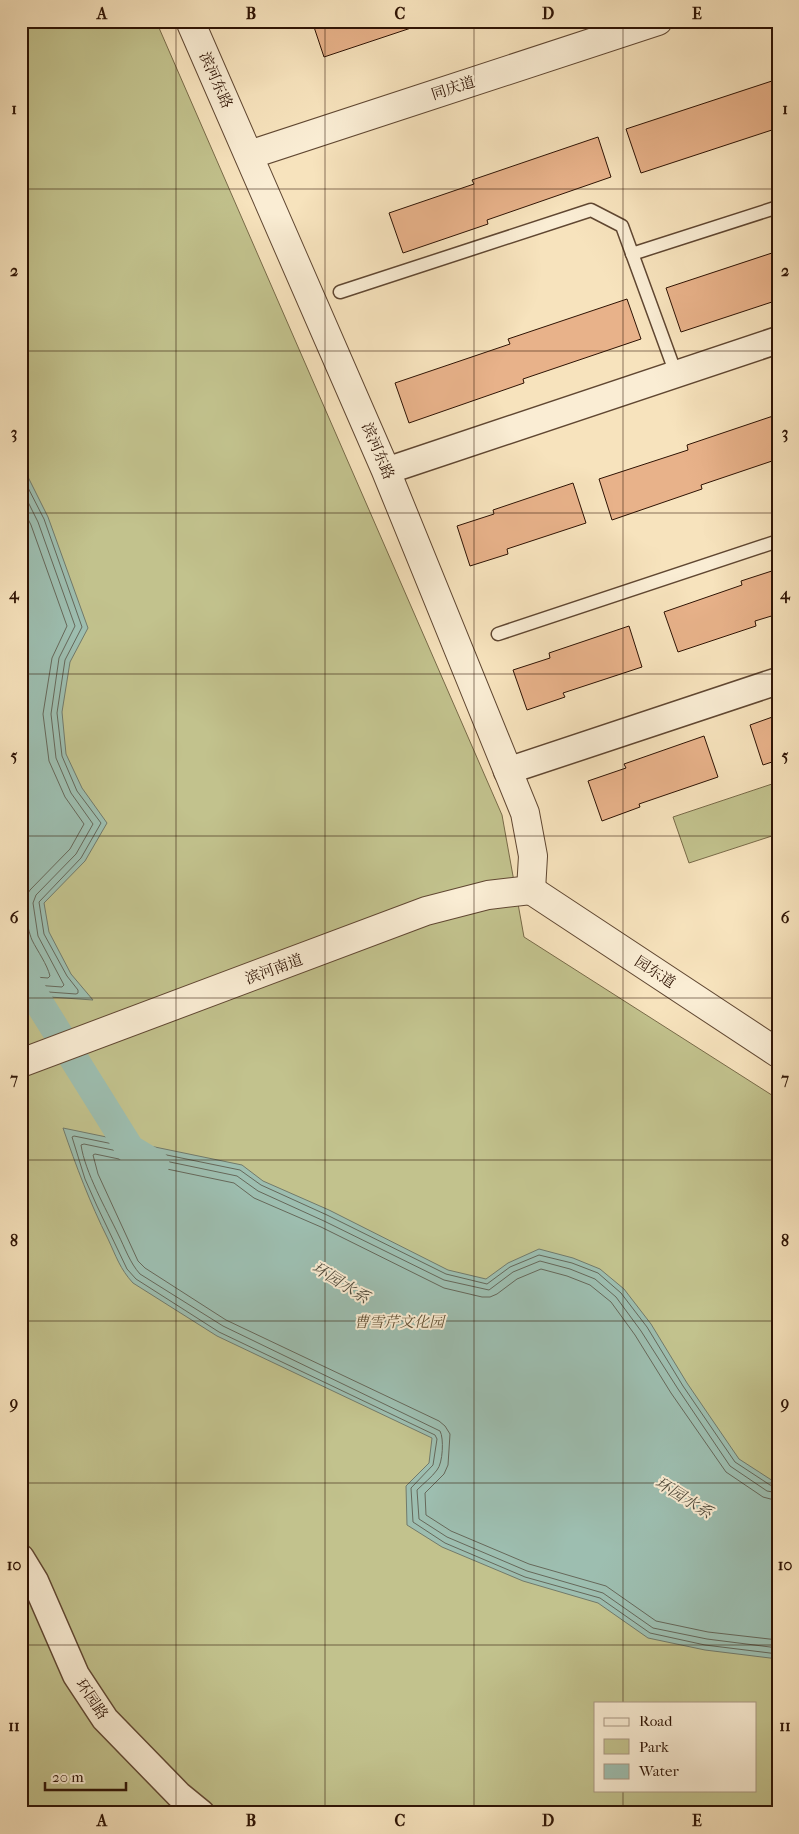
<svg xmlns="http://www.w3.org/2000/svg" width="799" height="1834" font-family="'IM FELL French Canon','Noto Serif SC',serif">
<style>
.green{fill:#c2c28d;stroke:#786a48;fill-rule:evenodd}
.water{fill:#9dbeb0;stroke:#717a6b}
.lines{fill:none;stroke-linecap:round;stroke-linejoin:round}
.shore{stroke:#66685a;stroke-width:1}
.canal{stroke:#9dbeb0;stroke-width:29}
.building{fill:#e8b28a;stroke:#2e1304}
.service-casing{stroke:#604732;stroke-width:15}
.minor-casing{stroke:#604732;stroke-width:29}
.tertiary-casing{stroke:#604732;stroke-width:30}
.service{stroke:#faedd4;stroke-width:12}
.minor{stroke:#faedd4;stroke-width:26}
.tertiary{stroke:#faedd4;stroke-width:28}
.grid{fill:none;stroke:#2e1304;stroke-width:1;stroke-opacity:0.55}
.labels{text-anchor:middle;stroke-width:4;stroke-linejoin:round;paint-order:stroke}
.street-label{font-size:15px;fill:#2e1304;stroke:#faedd4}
.park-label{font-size:15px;font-style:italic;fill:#625034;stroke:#faedd4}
.water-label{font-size:16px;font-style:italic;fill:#554f40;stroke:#faedd4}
.neatline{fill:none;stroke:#2e1304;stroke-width:2}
.grid-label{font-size:16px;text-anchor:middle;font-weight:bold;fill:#2e1304}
</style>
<rect width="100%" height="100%" fill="#f7e3bd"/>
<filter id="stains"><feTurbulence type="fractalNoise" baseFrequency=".004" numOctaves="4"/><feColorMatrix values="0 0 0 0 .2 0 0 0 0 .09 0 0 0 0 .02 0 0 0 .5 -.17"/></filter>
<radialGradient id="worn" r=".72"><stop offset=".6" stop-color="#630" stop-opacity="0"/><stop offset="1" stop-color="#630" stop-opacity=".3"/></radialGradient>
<!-- green -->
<g class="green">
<path d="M21 21H156L502 815 524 937 778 1099V1813H21ZM595 1703H755V1790H595Z"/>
<path d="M778 782V834L689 863 673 817Z"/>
</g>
<!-- water -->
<g class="water">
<path d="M21 463 48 517 88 628 70 662 62 712 66 754 82 788 107 823 85 861 44 903 49 932 71 974 93 1000 21 995Z"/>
<path d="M63 1128 242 1165 263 1181 329 1210 448 1270 486 1279 508 1263 539 1249 573 1258 600 1269 624 1289 651 1324 687 1383 739 1459 773 1481 778 1482V1659L705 1650 648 1638 598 1603 523 1581 442 1547 407 1525 406 1486 429 1463 432 1438 217 1336 133 1283C120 1269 116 1256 108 1239 90 1203 76 1166 63 1128Z"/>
</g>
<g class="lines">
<!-- shore -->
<g class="shore">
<path d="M21 474 44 519 82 627 65 660 57 713 62 756 77 791 101 823 81 858 39 902 44 934 67 976 78 990V993L76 994 21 990"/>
<path d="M21 488 38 522 75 626 59 658 51 714 56 758 71 793 93 824 76 854 36 895 33 903 38 936 64 985 62 987 21 984"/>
<path d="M21 505 31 525 67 626 52 658 43 714 49 761 65 797 84 824 70 849 30 890C22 901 27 928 32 940 38 952 47 964 50 976L48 978 21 976"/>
<path d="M778 1487 770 1485 735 1462 683 1386 647 1327 621 1293 598 1273 572 1263 539 1255 510 1267 487 1284 446 1274 327 1215 261 1185 240 1170 74 1136 72 1137 85 1179 97 1206 127 1269 136 1279 219 1332 435 1435 437 1439 433 1465 411 1488 413 1522 445 1543 525 1577 600 1598 650 1633 705 1645 778 1654"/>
<path d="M778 1493 767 1491 730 1466 678 1389 641 1331 616 1297 595 1279 570 1269 540 1261 513 1272 489 1290 444 1280 324 1221 258 1191 237 1176 84 1144 81 1145C85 1172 106 1209 118 1234 125 1248 130 1263 140 1274L223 1326 440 1431C444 1438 443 1463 437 1470 432 1477 424 1483 417 1490L419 1519 447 1537 527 1571 603 1593 653 1628 707 1639 778 1648"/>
<path d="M778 1501 763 1497 726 1472 671 1393 635 1335 611 1302 590 1285 567 1276 541 1269 517 1279 497 1294 490 1297H482L444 1288 321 1227 254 1198 234 1183 95 1154 93 1155 98 1174 138 1261 145 1268 226 1320 439 1421 445 1426 450 1434 448 1465 444 1474 425 1493 426 1515 451 1531 529 1564 606 1586 656 1621 708 1632 778 1640"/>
</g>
<!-- canal -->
<path class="canal" d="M21 974 130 1149 155 1164"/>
</g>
<!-- building -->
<g class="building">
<path d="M312 21H432L324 57Z"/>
<path d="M778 79V128L641 173 626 129Z"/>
<path d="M598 137 611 177 487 220 488 224 403 253 389 213 474 184 472 180Z"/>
<path d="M778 251V300L681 332 666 288Z"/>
<path d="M627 299 641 339 523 379 524 383 409 423 395 383 510 344 508 339Z"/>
<path d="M776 415 778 419V459L701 485 702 489 612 520 599 479 688 450 687 445Z"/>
<path d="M573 483 586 523 507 549 508 554 470 566 457 526 494 514 493 510Z"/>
<path d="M778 569V614L755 621 756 626 678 652 664 612 742 585 741 581Z"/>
<path d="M629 626 642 667 563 693 565 697 527 710 513 670 550 658 549 653Z"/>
<path d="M778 715V760L763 765 750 725Z"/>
<path d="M704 736 718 777 639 804 640 807 602 821 588 781 626 768 624 764Z"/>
</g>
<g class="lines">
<defs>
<g id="service">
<path d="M632 254 778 207"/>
<path d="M340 292 591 210 622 226 676 374"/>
<path d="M498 634 778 541"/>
</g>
<g id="minor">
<path d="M386 471 778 340"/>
<path d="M507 771 778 681"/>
<path d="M21 1558 35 1581 76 1675 105 1719 179 1795 201 1813"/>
</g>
<g id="tertiary">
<path d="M190 21 386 471 525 813 533 856 531 890"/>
<path d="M249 155 658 21"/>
<path d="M531 890 778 1053"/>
<path d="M21 1063 426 911 488 895 531 890"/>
</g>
</defs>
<!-- service casing -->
<use href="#service" class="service-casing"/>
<!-- minor casing -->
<use href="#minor" class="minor-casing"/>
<!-- tertiary casing -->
<use href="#tertiary" class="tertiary-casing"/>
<!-- service -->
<use href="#service" class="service"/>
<!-- minor -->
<use href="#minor" class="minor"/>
<!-- tertiary -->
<use href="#tertiary" class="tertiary"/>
</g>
<!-- grid -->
<path class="grid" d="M176 21V1813M325 21V1813M474 21V1813M623 21V1703M21 189H778M21 351H778M21 513H778M21 674H778M21 836H778M21 998H778M21 1160H778M21 1321H778M21 1483H778M21 1645H778M623 1790V1813"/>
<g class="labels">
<!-- street labels -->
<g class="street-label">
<text transform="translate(216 80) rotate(66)" y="5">滨河东路</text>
<text transform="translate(453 88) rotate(-18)" y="5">同庆道</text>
<text transform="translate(378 451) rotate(67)" y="5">滨河东路</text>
<text transform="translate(274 969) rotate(-20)" y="5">滨河南道</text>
<text transform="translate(655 972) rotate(33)" y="5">园东道</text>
<text transform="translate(92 1699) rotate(56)" y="5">环园路</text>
</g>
<!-- park labels -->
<g class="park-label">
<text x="399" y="1327">曹雪芹文化园</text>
</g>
<!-- water labels -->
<g class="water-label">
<text transform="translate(341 1282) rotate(32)" y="6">环园水系</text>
<text transform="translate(684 1497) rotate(32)" y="6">环园水系</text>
</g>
</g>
<!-- margin -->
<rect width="799" height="1834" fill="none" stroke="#f7e3bd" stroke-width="55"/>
<!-- legend -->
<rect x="594" y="1702" width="162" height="90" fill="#faedd4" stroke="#a89681"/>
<rect x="604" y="1718" width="25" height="8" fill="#faedd4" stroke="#a89681"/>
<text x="639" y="1726" font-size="15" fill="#2e1304">Road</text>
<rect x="604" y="1739" width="25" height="15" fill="#c2c28d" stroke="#a89681"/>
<text x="639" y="1752" font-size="15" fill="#2e1304">Park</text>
<rect x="604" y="1764" width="25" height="15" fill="#9dbeb0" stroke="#a89681"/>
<text x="639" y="1776" font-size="15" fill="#2e1304">Water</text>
<!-- scale -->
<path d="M45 1782v8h81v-8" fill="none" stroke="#2e1304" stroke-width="2.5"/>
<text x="52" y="1782" font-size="15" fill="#2e1304" stroke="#faedd4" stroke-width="4" paint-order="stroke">20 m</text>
<rect x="28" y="28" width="744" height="1778" class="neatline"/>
<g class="grid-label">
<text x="102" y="19">A</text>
<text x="251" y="19">B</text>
<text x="400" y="19">C</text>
<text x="548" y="19">D</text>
<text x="697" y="19">E</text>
<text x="14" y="114">1</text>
<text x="785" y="114">1</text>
<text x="14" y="276">2</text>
<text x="785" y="276">2</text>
<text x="14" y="438">3</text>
<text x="785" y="438">3</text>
<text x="14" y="599">4</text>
<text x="785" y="599">4</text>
<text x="14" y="761">5</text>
<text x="785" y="761">5</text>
<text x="14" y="923">6</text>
<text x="785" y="923">6</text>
<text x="14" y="1084">7</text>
<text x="785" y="1084">7</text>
<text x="14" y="1246">8</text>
<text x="785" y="1246">8</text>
<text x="14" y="1408">9</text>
<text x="785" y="1408">9</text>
<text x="14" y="1570">10</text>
<text x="785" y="1570">10</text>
<text x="14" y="1731">11</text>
<text x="785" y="1731">11</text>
<text x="102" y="1826">A</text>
<text x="251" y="1826">B</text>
<text x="400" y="1826">C</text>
<text x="548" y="1826">D</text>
<text x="697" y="1826">E</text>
</g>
<rect width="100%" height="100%" filter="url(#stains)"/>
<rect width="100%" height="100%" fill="url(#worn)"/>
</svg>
